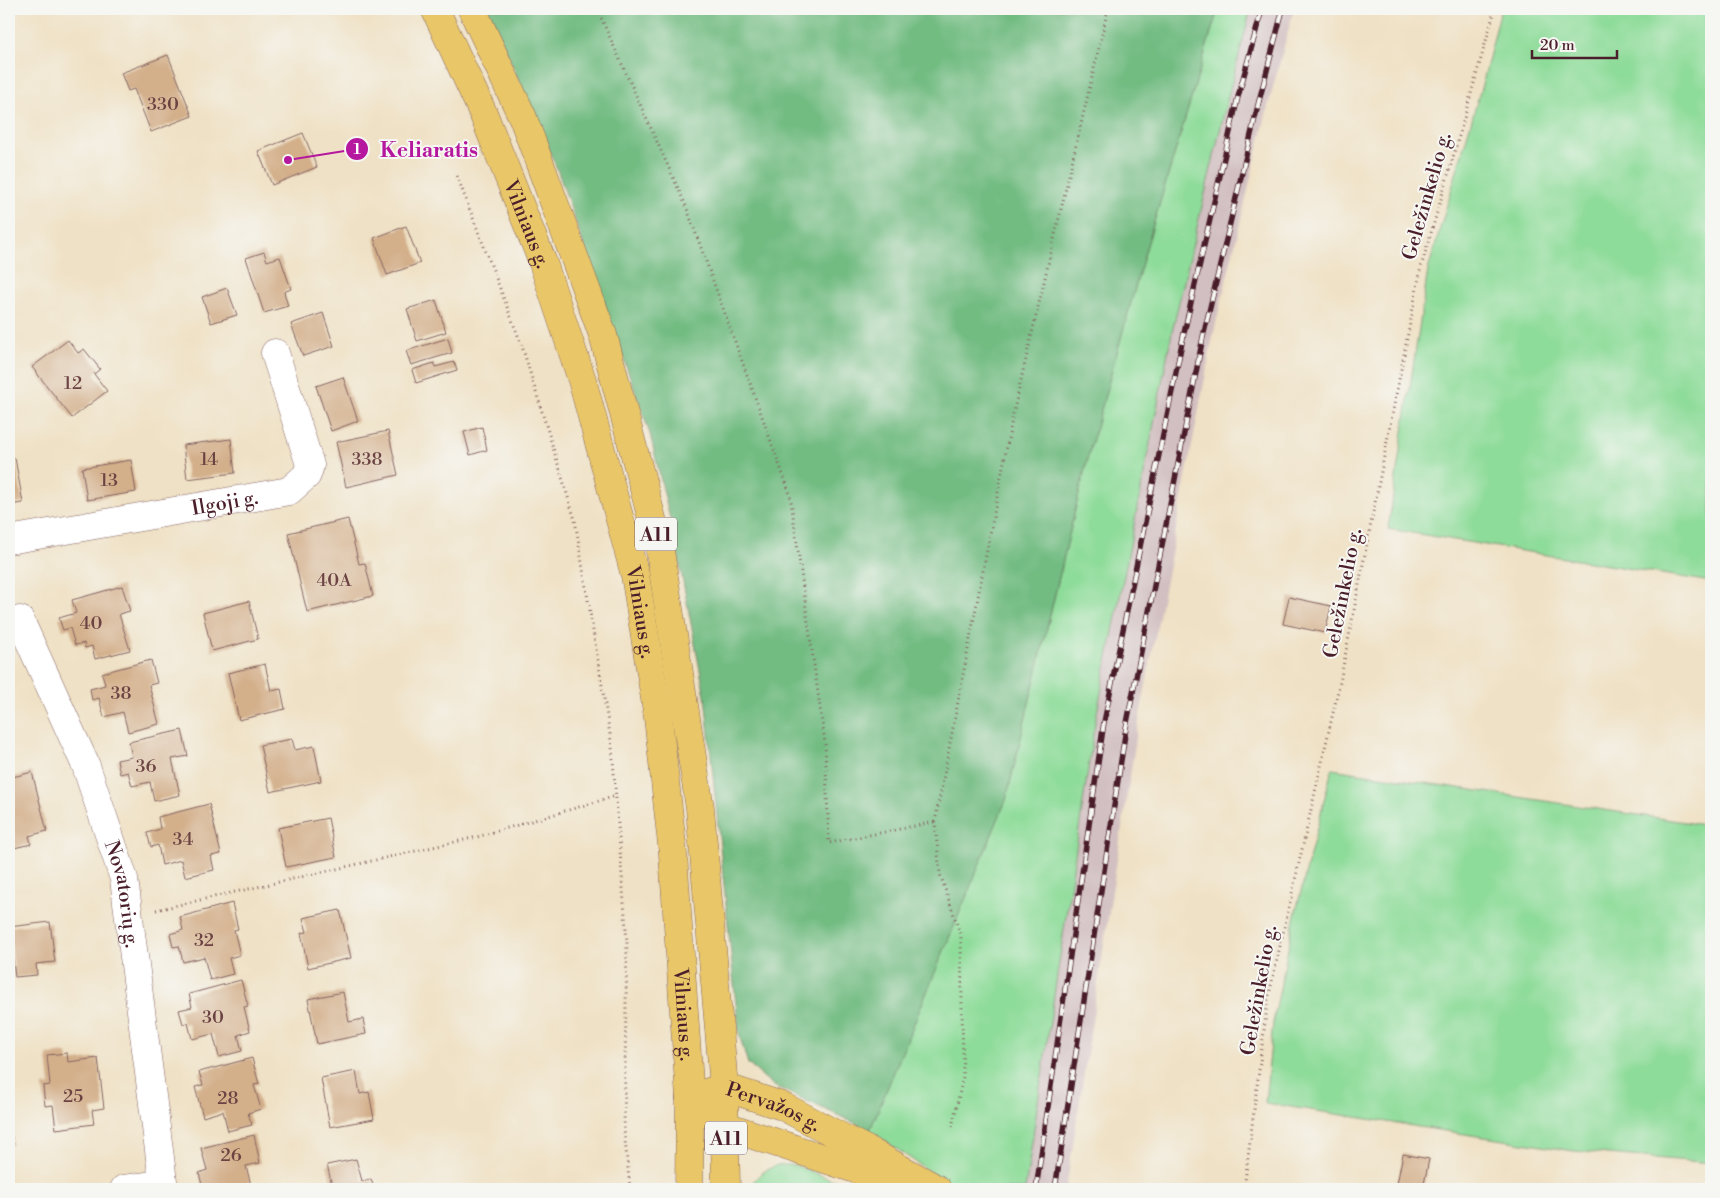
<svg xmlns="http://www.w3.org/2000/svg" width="1720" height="1198" font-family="'Libre Bodoni',serif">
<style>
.industrial{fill:#d2bfc1}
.green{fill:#8edc9a;stroke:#6c7e62}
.forest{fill:#72bc82;stroke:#5e6e56}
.building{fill:#d3af8a}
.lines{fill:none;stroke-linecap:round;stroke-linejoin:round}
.minor-casing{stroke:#846361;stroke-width:29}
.major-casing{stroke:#846361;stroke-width:29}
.highway-casing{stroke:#846361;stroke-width:29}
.path{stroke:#846361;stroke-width:3;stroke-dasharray:1 4;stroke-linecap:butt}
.minor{stroke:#fff;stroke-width:28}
.major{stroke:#e9c769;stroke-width:28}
.highway{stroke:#e9c769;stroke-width:28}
.rail-casing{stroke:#4a1f2b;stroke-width:5.5}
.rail{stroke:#f6f6f2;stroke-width:4;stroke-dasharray:11;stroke-linecap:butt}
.labels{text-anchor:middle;stroke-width:4;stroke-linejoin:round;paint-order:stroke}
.number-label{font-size:18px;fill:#6c4343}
.shield{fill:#f6f6f2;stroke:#7e6067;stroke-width:1}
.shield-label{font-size:19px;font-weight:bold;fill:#4a1f2b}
.street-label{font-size:20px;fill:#4a1f2b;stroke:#f6f6f2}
.leader{fill:none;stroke:#b5179e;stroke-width:2}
.callout-dot{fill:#b5179e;stroke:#f6f6f2;stroke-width:2}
.mark-label{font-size:15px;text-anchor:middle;font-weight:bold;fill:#fff}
.callout-label{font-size:21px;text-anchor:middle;font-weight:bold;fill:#b5179e;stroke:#f6f6f2;stroke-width:4;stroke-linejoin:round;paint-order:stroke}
</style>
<rect width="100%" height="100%" fill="#f6f6f2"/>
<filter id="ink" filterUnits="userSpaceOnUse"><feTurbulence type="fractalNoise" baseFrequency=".02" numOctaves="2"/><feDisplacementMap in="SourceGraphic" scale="10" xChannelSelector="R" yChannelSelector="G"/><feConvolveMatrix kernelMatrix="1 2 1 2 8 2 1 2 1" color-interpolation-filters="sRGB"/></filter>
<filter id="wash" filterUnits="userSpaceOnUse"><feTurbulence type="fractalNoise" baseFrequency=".0096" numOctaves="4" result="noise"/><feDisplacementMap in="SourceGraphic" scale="20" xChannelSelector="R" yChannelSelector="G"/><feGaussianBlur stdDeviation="1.12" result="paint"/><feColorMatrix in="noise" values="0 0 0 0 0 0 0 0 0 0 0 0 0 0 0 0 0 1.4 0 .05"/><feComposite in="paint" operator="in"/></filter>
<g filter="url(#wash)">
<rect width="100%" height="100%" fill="#efe1c5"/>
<!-- industrial -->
<path class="industrial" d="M1251 9H1294L1269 102 1213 336 1137 731 1066 1189H1025L1095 723 1172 332 1228 97Z"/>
<!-- green -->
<g class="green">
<path d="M1218 9H1251L1228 97 1172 332 1095 723 1025 1189H954L870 1130 1006 800 1087 460 1145 252Z"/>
<path d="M1501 9H1711V582L1388 529 1428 270 1484 78Z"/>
<path d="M1332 769 1711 826V1163L1574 1151 1265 1103 1273 1023 1294 919Z"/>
<path d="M777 1165H795L855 1189H749C756 1176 763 1171 777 1165Z"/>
</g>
<!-- forest -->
<path class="forest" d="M488 9H1218L1145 252 1087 460 1006 800 870 1130 774 1086 748 1064 739 1034 705 696 675 540 650 434 557 169Z"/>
<g id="blocks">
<!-- building -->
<g class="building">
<path d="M168 55 192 116 151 132 134 89 128 91 121 73Z"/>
<path d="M303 133 317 167 272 185 258 151Z"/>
<path d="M406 226 420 263 387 275 374 238Z"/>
<path d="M264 252 267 261 280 257 291 289 284 292 288 306 264 313 246 258Z"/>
<path d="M227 288 237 315 211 323 202 297Z"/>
<path d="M436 300 446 332 417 341 407 309Z"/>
<path d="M323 313 334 346 303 356 291 324Z"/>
<path d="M448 338 452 353 411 365 406 351Z"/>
<path d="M68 340 78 353 84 349 100 369 94 374 107 391 72 418 32 367Z"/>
<path d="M454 362 457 370 416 383 412 370 434 363 435 367Z"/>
<path d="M343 377 358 421 331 431 316 386Z"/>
<path d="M482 427 487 450 470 455 464 432Z"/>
<path d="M388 431 398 475 346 487 336 442Z"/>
<path d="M231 439 235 473 187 479 183 445Z"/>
<path d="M15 458 23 503 9 505V459Z"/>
<path d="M131 460 136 492 87 500 82 468Z"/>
<path d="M348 519 359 564 365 563 373 596 307 612 288 533Z"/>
<path d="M122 586 130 611 119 614 130 650 95 659 92 646 85 648 84 643 75 645 70 628 63 630 59 618 76 613 72 600Z"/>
<path d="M1289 597 1331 606 1325 633 1283 624Z"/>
<path d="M249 601 258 639 212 651 203 613Z"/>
<path d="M151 660 157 683 149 685 159 724 128 732 123 712 104 717 99 698 92 700 90 689 105 685 102 673Z"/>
<path d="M265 664 271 691 281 689 285 709 239 720 228 673Z"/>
<path d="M182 730 188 756 172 759 180 795 154 801 150 782 132 786 128 772 120 774 117 760 132 757 129 742Z"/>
<path d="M292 739 295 750 314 746 321 781 270 792 260 745Z"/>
<path d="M32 772 47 831 29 836 31 844 10 849 9 778Z"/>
<path d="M209 804 221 854 211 856 214 870 185 877 181 860 162 865 158 845 151 847 147 833 160 829 158 817Z"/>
<path d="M328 818 336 857 286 867 278 828Z"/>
<path d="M232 903 238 929 234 930 240 955 229 958 233 974 210 980 204 957 183 962 179 946 173 947 170 934 183 930 180 917Z"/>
<path d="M340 910 351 958 308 968 301 933 307 932 303 918Z"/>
<path d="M50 922 55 962 36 964 37 975 15 977 9 927Z"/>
<path d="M241 980 248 1006 244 1007 250 1031 238 1035 242 1051 219 1057 213 1034 192 1039 188 1023 183 1024 179 1010 192 1007 189 994Z"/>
<path d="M343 992 349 1022 363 1019 366 1034 317 1044 308 999Z"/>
<path d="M67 1053 68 1062 98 1058 104 1108 92 1110 94 1124 56 1129 53 1105 45 1106 43 1086 50 1085 47 1055Z"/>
<path d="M252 1058 259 1084 254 1085 261 1109 248 1113 252 1125 228 1131 223 1111 203 1117 195 1087 203 1085 199 1072Z"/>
<path d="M356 1071 360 1094 369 1092 374 1119 330 1127 321 1078Z"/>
<path d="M9 1116 13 1145 9 1146Z"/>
<path d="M254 1135 260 1163 246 1166 252 1189H203L199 1173 207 1170 201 1148Z"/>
<path d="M1403 1154 1429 1159 1423 1189H1396Z"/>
<path d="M356 1159 362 1181 371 1179 374 1189H333L327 1165Z"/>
</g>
</g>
</g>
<g filter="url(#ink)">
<use href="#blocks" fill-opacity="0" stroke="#846361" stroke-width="1"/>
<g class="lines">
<defs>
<g id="minor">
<path id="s1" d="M9 540 289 491 307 475 310 465 275 353"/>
<path id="s2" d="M20 620 86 766 124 879 164 1189"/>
<path d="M124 1189 163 1184"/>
</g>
<g id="major">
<path id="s3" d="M690 1098 724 1087 782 1106 872 1153 937 1189"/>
<path d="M690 1098 726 1126 906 1186"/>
</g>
<g id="highway">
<path id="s4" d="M435 9 483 113 543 263 582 380 635 575 658 717 673 854 690 1098 689 1189"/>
<path d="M472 9 523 118 603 335 659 545 700 808 724 1087 726 1189"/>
</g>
</defs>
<!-- minor casing -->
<use href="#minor" class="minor-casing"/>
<!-- major casing -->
<use href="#major" class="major-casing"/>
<!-- highway casing -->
<use href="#highway" class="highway-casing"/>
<!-- path -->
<g class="path">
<path d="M597 9 686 206 790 494 825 743 829 843 935 822"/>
<path d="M457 176 522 346 575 520 612 747 627 941 624 1130 630 1189"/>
<path d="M156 910 477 837 616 796"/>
<path d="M952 1127 963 1077 961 936 940 874 935 822 1013 414 1108 9"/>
<path d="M1244 1189 1268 999 1340 682 1421 267 1448 175 1495 9"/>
</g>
<!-- minor -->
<use href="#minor" class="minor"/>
<!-- major -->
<use href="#major" class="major"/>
<!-- highway -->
<use href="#highway" class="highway"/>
<defs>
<g id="rail">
<path d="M1036 1189 1104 722 1184 333 1238 97 1262 9"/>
<path d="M1055 1189 1126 728 1203 337 1259 101 1283 9"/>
</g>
</defs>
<!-- rail casing -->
<use href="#rail" class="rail-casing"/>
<!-- rail -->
<use href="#rail" class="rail"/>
</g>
</g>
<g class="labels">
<!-- number labels -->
<g class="number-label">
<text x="163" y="110">330</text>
<text x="73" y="389">12</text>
<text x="209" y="465">14</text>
<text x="367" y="465">338</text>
<text x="109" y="486">13</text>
<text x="334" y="586">40A</text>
<text x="91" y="629">40</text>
<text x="121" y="699">38</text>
<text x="146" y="772">36</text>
<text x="183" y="845">34</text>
<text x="204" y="946">32</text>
<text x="213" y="1023">30</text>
<text x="73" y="1102">25</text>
<text x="228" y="1104">28</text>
<text x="231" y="1161">26</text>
</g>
<!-- shield labels -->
<g class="shield">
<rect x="635" y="517.5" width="42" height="33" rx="4"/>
<rect x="705" y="1121.5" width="42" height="33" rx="4"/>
</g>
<g class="shield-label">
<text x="656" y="541">A11</text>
<text x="726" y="1145">A11</text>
</g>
<!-- street labels -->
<g class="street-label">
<text transform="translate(1426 196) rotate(-74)" y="7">Geležinkelio g.</text>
<text dy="7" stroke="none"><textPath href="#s4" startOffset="234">Vilniaus g.</textPath></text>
<text dy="7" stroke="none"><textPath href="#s1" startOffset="219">Ilgoji g.</textPath></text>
<text transform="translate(1342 593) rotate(-79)" y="7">Geležinkelio g.</text>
<text dy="7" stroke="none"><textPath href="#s4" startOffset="639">Vilniaus g.</textPath></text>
<text dy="7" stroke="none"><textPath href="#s2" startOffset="294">Novatorių g.</textPath></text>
<text transform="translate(1258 990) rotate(-80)" y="7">Geležinkelio g.</text>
<text dy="7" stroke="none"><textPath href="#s4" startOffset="1044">Vilniaus g.</textPath></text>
<text dy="7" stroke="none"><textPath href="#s3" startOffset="89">Pervažos g.</textPath></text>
</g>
</g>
<!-- callouts -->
<path class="leader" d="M288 160L357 149"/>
<g class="callout-dot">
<circle cx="288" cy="160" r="5"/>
<circle cx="357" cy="149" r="12"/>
</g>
<g class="mark-label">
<text x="357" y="154">1</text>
</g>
<g class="callout-label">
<text x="429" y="157">Keliaratis</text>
</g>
<!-- margin -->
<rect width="1720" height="1198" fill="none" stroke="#f6f6f2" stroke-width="30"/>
<!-- scale -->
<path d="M1532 50v8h85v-8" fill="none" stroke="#4a1f2b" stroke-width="2.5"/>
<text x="1540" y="50" font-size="15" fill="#4a1f2b" stroke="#f6f6f2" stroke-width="4" paint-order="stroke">20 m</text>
</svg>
